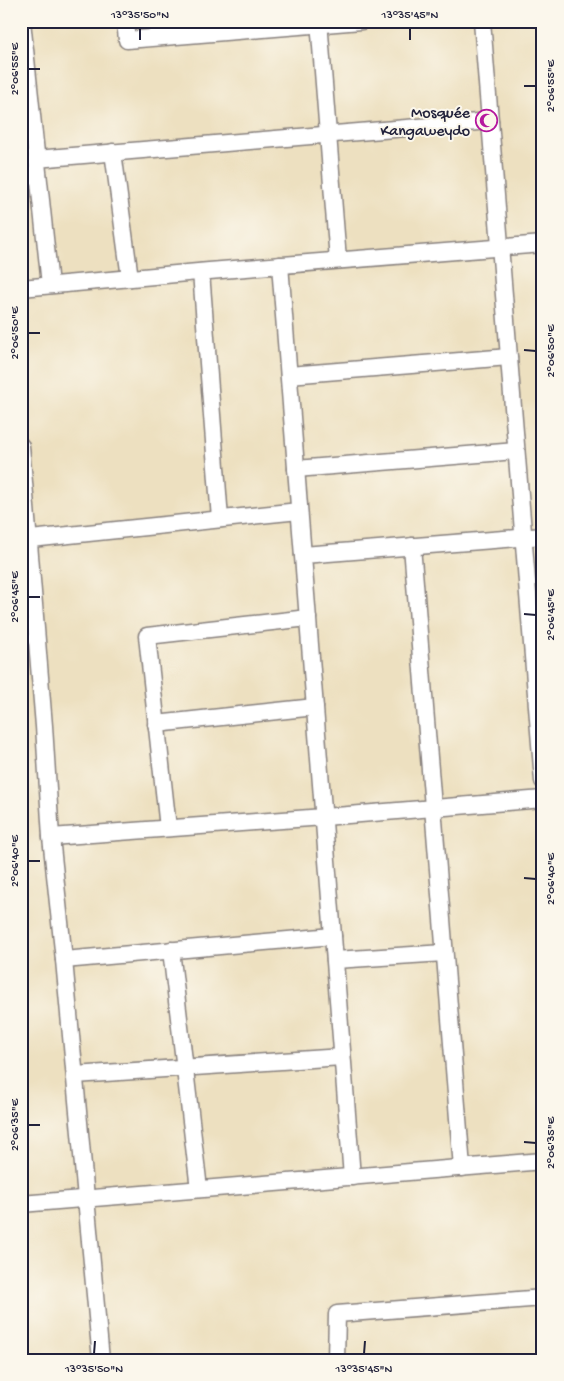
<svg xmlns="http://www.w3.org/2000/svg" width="564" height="1381" font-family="'Gochi Hand',sans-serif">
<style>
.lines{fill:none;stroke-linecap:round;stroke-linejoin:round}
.minor-casing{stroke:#88817e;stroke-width:19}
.minor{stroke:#fff;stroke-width:16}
.ticks{fill:none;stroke:#22223b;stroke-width:2}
.labels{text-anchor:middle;stroke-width:4;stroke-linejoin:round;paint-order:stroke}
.poi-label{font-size:16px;fill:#22223b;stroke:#fbf7ec;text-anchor:end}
.neatline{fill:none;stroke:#22223b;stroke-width:2}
.ticks-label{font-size:12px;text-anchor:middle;fill:#22223b}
</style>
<rect width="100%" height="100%" fill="#fbf7ec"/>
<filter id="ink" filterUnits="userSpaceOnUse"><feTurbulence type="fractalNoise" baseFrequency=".02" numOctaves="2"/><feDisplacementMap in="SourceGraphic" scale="10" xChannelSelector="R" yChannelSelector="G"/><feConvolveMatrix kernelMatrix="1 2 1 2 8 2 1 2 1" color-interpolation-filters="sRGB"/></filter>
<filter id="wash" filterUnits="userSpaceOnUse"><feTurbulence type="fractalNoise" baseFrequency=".0096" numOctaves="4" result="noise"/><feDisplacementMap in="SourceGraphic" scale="20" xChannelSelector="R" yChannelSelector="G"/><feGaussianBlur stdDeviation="1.12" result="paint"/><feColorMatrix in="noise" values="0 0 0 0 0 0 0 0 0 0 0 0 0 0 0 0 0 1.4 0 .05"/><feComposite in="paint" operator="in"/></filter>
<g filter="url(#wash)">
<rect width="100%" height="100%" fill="#ede0c0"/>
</g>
<g filter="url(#ink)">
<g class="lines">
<defs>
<g id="minor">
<path d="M22 21 50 285"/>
<path d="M125 21 127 40 361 21"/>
<path d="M319 21 338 260"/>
<path d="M482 21 543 781"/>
<path d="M113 152 130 278"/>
<path d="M36 159 490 121"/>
<path d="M21 176 38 174"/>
<path d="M280 265 352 1177"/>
<path d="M201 272 220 519"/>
<path d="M21 288 209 271 543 244"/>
<path d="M289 375 509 357"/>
<path d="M21 446 44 726 51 837 64 960 101 1360"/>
<path d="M296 469 516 451"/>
<path d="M21 540 299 511"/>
<path d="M412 546 462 1168"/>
<path d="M303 555 543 536"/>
<path d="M156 724 315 707"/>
<path d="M168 828 147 636 308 618"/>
<path d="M51 837 324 817 543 799"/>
<path d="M171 950 199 1189"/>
<path d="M64 960 333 936"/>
<path d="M335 960 444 953"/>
<path d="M75 1075 342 1057"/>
<path d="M21 1204 543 1161"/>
<path d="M336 1360 337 1314 543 1298"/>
</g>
</defs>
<!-- minor casing -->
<use href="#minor" class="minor-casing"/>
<!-- minor -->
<use href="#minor" class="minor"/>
</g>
</g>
<!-- ticks -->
<path class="ticks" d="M140 40V28M410 40V28M28 69H40M524 86H536M28 333H40M524 350 536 351M28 597H40M524 614 536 615M28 861H40M524 878 536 879M28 1125H40M524 1142 536 1143M94 1354 95 1341M364 1354 365 1341"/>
<!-- icons -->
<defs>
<symbol id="mosque-ring" viewBox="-11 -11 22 22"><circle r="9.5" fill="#fbf7ec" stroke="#b5179e" stroke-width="1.5"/><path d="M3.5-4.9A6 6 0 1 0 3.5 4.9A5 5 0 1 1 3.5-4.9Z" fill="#b5179e"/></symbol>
</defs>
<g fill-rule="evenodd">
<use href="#mosque-ring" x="474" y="108" width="25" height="25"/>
</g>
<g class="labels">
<!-- poi labels -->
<g class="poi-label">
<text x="470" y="117">Mosquée<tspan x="470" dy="18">Kangaweydo</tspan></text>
</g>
</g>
<!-- margin -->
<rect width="564" height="1381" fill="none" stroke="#fbf7ec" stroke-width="55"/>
<rect x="28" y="28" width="508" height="1326" class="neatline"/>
<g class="ticks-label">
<text x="140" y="18">13°35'50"N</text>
<text x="410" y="18">13°35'45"N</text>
<text transform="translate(14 69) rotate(-90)" y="4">2°06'55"E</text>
<text transform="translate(550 86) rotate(-90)" y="4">2°06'55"E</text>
<text transform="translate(14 333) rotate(-90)" y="4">2°06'50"E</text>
<text transform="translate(550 351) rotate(-90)" y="4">2°06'50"E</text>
<text transform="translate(14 597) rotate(-90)" y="4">2°06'45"E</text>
<text transform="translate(550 615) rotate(-90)" y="4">2°06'45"E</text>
<text transform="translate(14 861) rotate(-90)" y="4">2°06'40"E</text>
<text transform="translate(550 879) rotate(-90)" y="4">2°06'40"E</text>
<text transform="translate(14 1125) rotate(-90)" y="4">2°06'35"E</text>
<text transform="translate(550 1143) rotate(-90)" y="4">2°06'35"E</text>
<text x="94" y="1372">13°35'50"N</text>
<text x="364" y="1372">13°35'45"N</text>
</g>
</svg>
